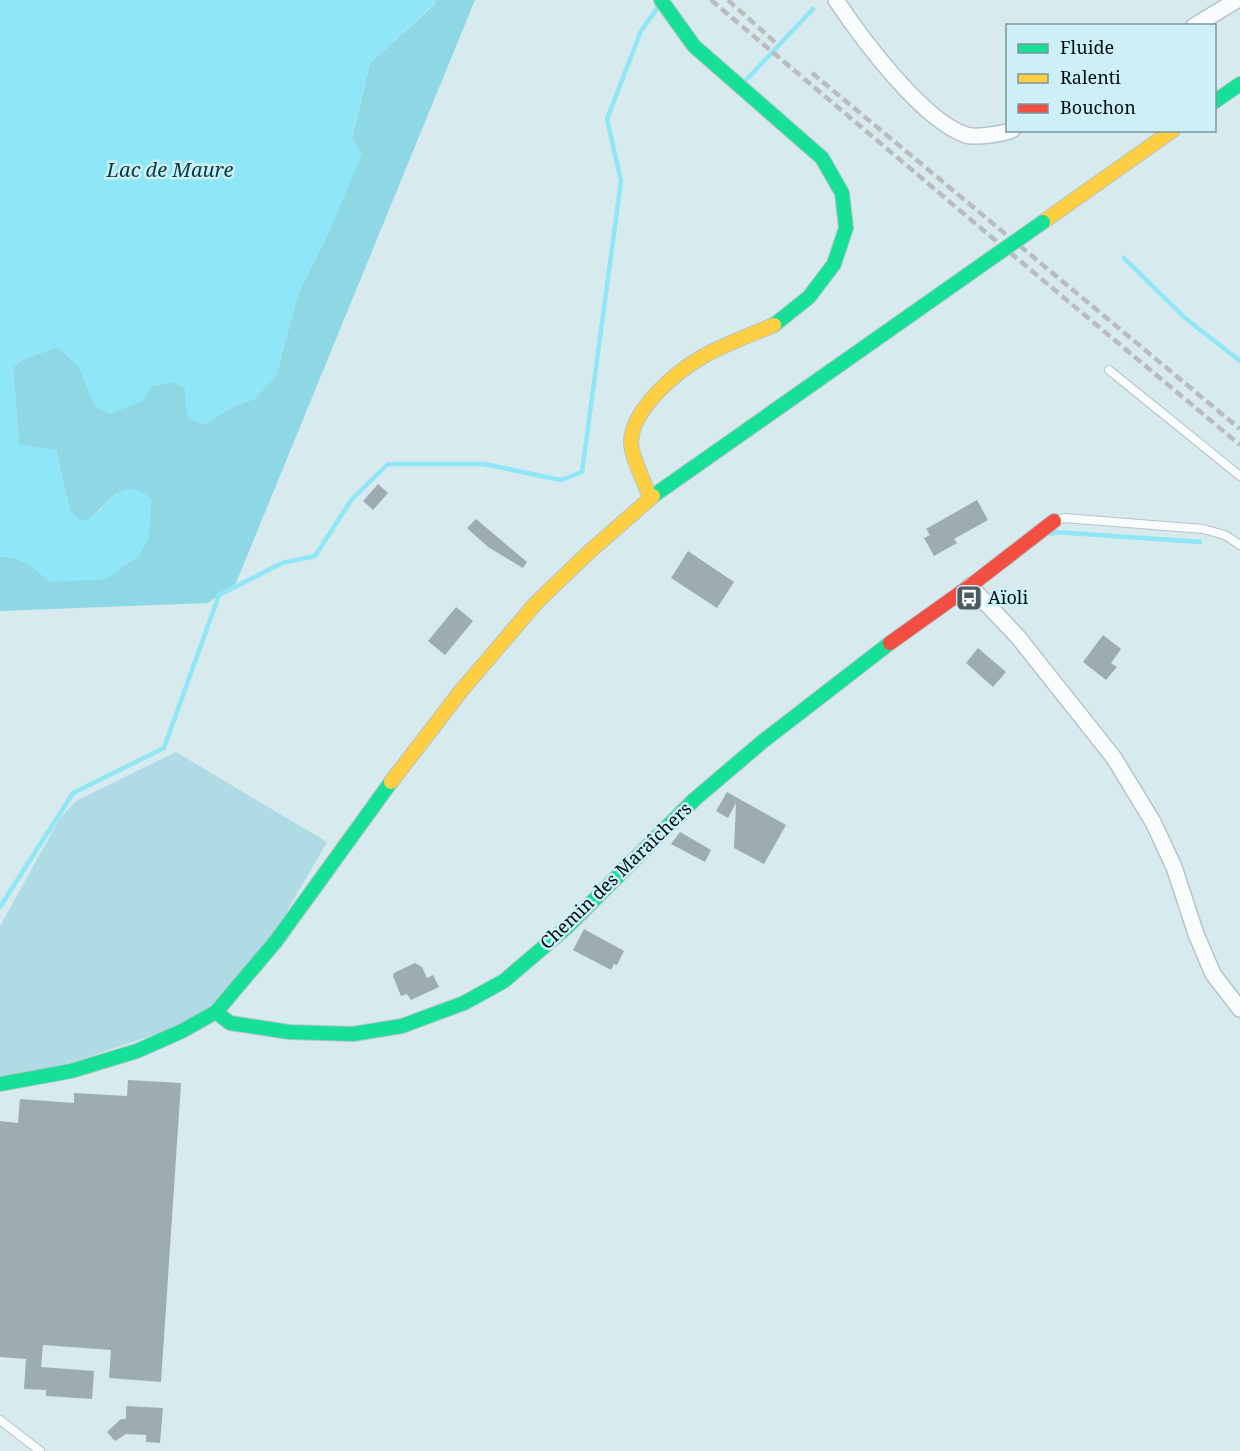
<svg xmlns="http://www.w3.org/2000/svg" width="1240" height="1451" font-family="'Noto Serif',serif">
<style>
.green{fill:#aedbe4}
.forest{fill:#8ed8e6}
.water{fill:#8fe6f6}
.lines{fill:none;stroke-linecap:round;stroke-linejoin:round}
.stream{stroke:#8fe6f6;stroke-width:4.5}
.building{fill:#9dacaf}
.lane-casing{stroke:#b5c4c7;stroke-width:10}
.street-casing{stroke:#b5c4c7;stroke-width:18}
.fast-casing{stroke:#b5c4c7;stroke-width:16}
.slow-casing{stroke:#b5c4c7;stroke-width:16}
.jam-casing{stroke:#b5c4c7;stroke-width:16}
.lane{stroke:#f9fcfc;stroke-width:8}
.street{stroke:#f9fcfc;stroke-width:15}
.fast{stroke:#16e098;stroke-width:14}
.slow{stroke:#ffcf43;stroke-width:14}
.jam{stroke:#f24e42;stroke-width:14}
.rail{stroke:#b8bcbd;stroke-width:4.5;stroke-dasharray:9 4.5;stroke-linecap:butt}
.fast-bridge-casing{stroke:#b5c4c7;stroke-width:16;stroke-linecap:butt}
.fast-bridge{stroke:#16e098;stroke-width:14}
.labels{text-anchor:middle;stroke-width:5;stroke-linejoin:round;paint-order:stroke}
.poi-label{font-size:18px;fill:#030e11;stroke:#cdf0f8;text-anchor:start}
.street-label{font-size:18px;fill:#030e11;stroke:#cdf0f8}
.water-label{font-size:20px;font-style:italic;fill:#033d46;stroke:#cdf0f8}
</style>
<rect width="100%" height="100%" fill="#d7eaee"/>
<!-- green -->
<path class="green" d="M176 752 327 842 269 942 214 1006 180 1026 70 1063 0 1077V926L60 818 76 801Z"/>
<!-- forest -->
<path class="forest" d="M435 0H475L236 583 208 603 0 611V557C20 555 35 568 49 581L105 579 138 556 149 537 116 493 90 519 81 522 70 511 56 450 19 445 13 367 22 360 57 347 79 366 95 406 152 386 173 381 185 388 186 406 204 425 232 407 254 399 276 376 298 294 330 230 370 63 434 5Z"/>
<!-- water -->
<path class="water" d="M0 0H435L434 4 370 63 352 137 362 154 330 230 298 294 276 376 254 399 232 407 204 425 189 418 186 406 185 388 173 382 152 386 143 401 109 414 95 406 79 366 57 347 22 360 13 367 19 444 56 450 70 511 81 521C111 516 112 469 152 499L149 537 138 556 105 579 49 582C35 568 20 555 0 557Z"/>
<g class="lines">
<!-- stream -->
<g class="stream">
<path d="M747 79 813 9"/>
<path d="M1124 258 1184 317 1240 361"/>
<path d="M1051 534 1055 532 1200 542"/>
<path d="M0 907 73 793 164 748 219 595 282 563 315 556 352 499 388 464H484L561 480 582 472 621 181 607 119 641 31 658 7"/>
</g>
</g>
<!-- building -->
<g class="building">
<path d="M378 484 388 493 373 510 363 501Z"/>
<path d="M977 500 988 520 954 539 957 543 934 556 924 538 930 535 926 529Z"/>
<path d="M476 519 527 562 523 568 488 547 467 528Z"/>
<path d="M688 551 734 582 717 608 671 578Z"/>
<path d="M456 607 473 621 445 655 428 641Z"/>
<path d="M1103 635 1121 649 1111 663 1117 667 1106 680 1083 662Z"/>
<path d="M978 648 1006 672 993 687 966 663Z"/>
<path d="M727 792 786 825 764 864 734 848 736 803 728 818 716 811Z"/>
<path d="M680 832 711 850 705 862 671 844Z"/>
<path d="M584 929 624 951 617 965 614 964 611 970 573 950Z"/>
<path d="M415 963 422 967 427 978 433 975 439 987 411 1000 407 994 401 996 393 976 394 973Z"/>
<path d="M128 1080 181 1083 161 1382 109 1378 111 1350 43 1345 41 1367 94 1371 92 1399 46 1396V1390L24 1389 26 1359 0 1357V1121L18 1123 20 1099 74 1103V1093L127 1096Z"/>
<path d="M126 1406 163 1408 160 1443 146 1442V1435L126 1434 115 1441 107 1432 121 1419H126Z"/>
</g>
<g class="lines">
<defs>
<g id="lane">
<path d="M1109 370 1240 476"/>
<path d="M1055 521 1064 518 1203 529 1225 535 1240 545"/>
<path d="M0 1420 40 1451"/>
</g>
<g id="street">
<path d="M836 0C862 39 923 121 966 135 975 138 1003 134 1012 130"/>
<path d="M1194 26 1237 0"/>
<path d="M970 586 1018 637 1114 758 1153 822 1174 867 1196 934 1213 974 1240 1009"/>
</g>
<g id="fast">
<path d="M661 0 694 46 822 158 842 193 846 228 834 264 809 297 774 325"/>
<path d="M1214 102 1240 84"/>
<path d="M653 496 983 264"/>
<path d="M216 1012 230 1023 289 1032 353 1034 402 1026 464 1003 504 981 566 928 695 799 762 742 890 643"/>
<path d="M0 1084 71 1071 137 1051 182 1031 216 1012 276 941 391 782"/>
</g>
<g id="slow">
<path d="M1043 222 1173 130"/>
<path d="M650 498C645 483 631 456 631 442 632 409 676 372 702 357 725 344 750 335 774 325"/>
<path d="M391 782 461 691 536 603 588 553 653 496"/>
</g>
<path id="jam" d="M890 643 970 586 1054 521"/>
</defs>
<!-- lane casing -->
<use href="#lane" class="lane-casing"/>
<!-- street casing -->
<use href="#street" class="street-casing"/>
<!-- fast casing -->
<use href="#fast" class="fast-casing"/>
<!-- slow casing -->
<use href="#slow" class="slow-casing"/>
<!-- jam casing -->
<use href="#jam" class="jam-casing"/>
<!-- lane -->
<use href="#lane" class="lane"/>
<!-- street -->
<use href="#street" class="street"/>
<!-- fast -->
<use href="#fast" class="fast"/>
<!-- slow -->
<use href="#slow" class="slow"/>
<!-- jam -->
<use href="#jam" class="jam"/>
<!-- rail -->
<g class="rail">
<path d="M711 0 983 230 1240 445"/>
<path d="M728 0 777 44"/>
<path d="M812 73 1240 429"/>
</g>
<defs>
<path id="fast-bridge" d="M983 264 1043 222"/>
</defs>
<!-- fast-bridge casing -->
<use href="#fast-bridge" class="fast-bridge-casing"/>
<!-- fast-bridge -->
<use href="#fast-bridge" class="fast-bridge"/>
</g>
<!-- icons -->
<defs>
<symbol id="bus-square" viewBox="-11 -11 22 22"><rect x="-9" y="-9" width="18" height="18" rx="4" fill="#4d5b5e" stroke="#cdf0f8"/><path d="M-5-6H5V4H4V6H2V4H-2V6H-4V4H-5ZM-3.5-4V0h7V-4ZM-3.5 1.2v1.5H-2V1.2ZM2 1.2v1.5H3.5V1.2Z" fill="#fff"/></symbol>
</defs>
<g fill-rule="evenodd">
<use href="#bus-square" x="954" y="583" width="30" height="30"/>
</g>
<g class="labels">
<!-- poi labels -->
<g class="poi-label">
<text x="988" y="604">Aïoli</text>
</g>
<!-- street labels -->
<g class="street-label">
<text transform="translate(616 876) rotate(-44)" y="6">Chemin des Maraîchers</text>
</g>
<!-- water labels -->
<g class="water-label">
<text x="170" y="177">Lac de Maure</text>
</g>
</g>
<!-- legend -->
<rect x="1006" y="24" width="210" height="108" fill="#cdf0f8" stroke="#7c969c" stroke-width="1.5"/>
<rect x="1018" y="44" width="30" height="9" fill="#16e098" stroke="#7c969c" stroke-width="1.5"/>
<text x="1060" y="54" font-size="18" fill="#030e11">Fluide</text>
<rect x="1018" y="74" width="30" height="9" fill="#ffcf43" stroke="#7c969c" stroke-width="1.5"/>
<text x="1060" y="84" font-size="18" fill="#030e11">Ralenti</text>
<rect x="1018" y="104" width="30" height="9" fill="#f24e42" stroke="#7c969c" stroke-width="1.5"/>
<text x="1060" y="114" font-size="18" fill="#030e11">Bouchon</text>
</svg>
